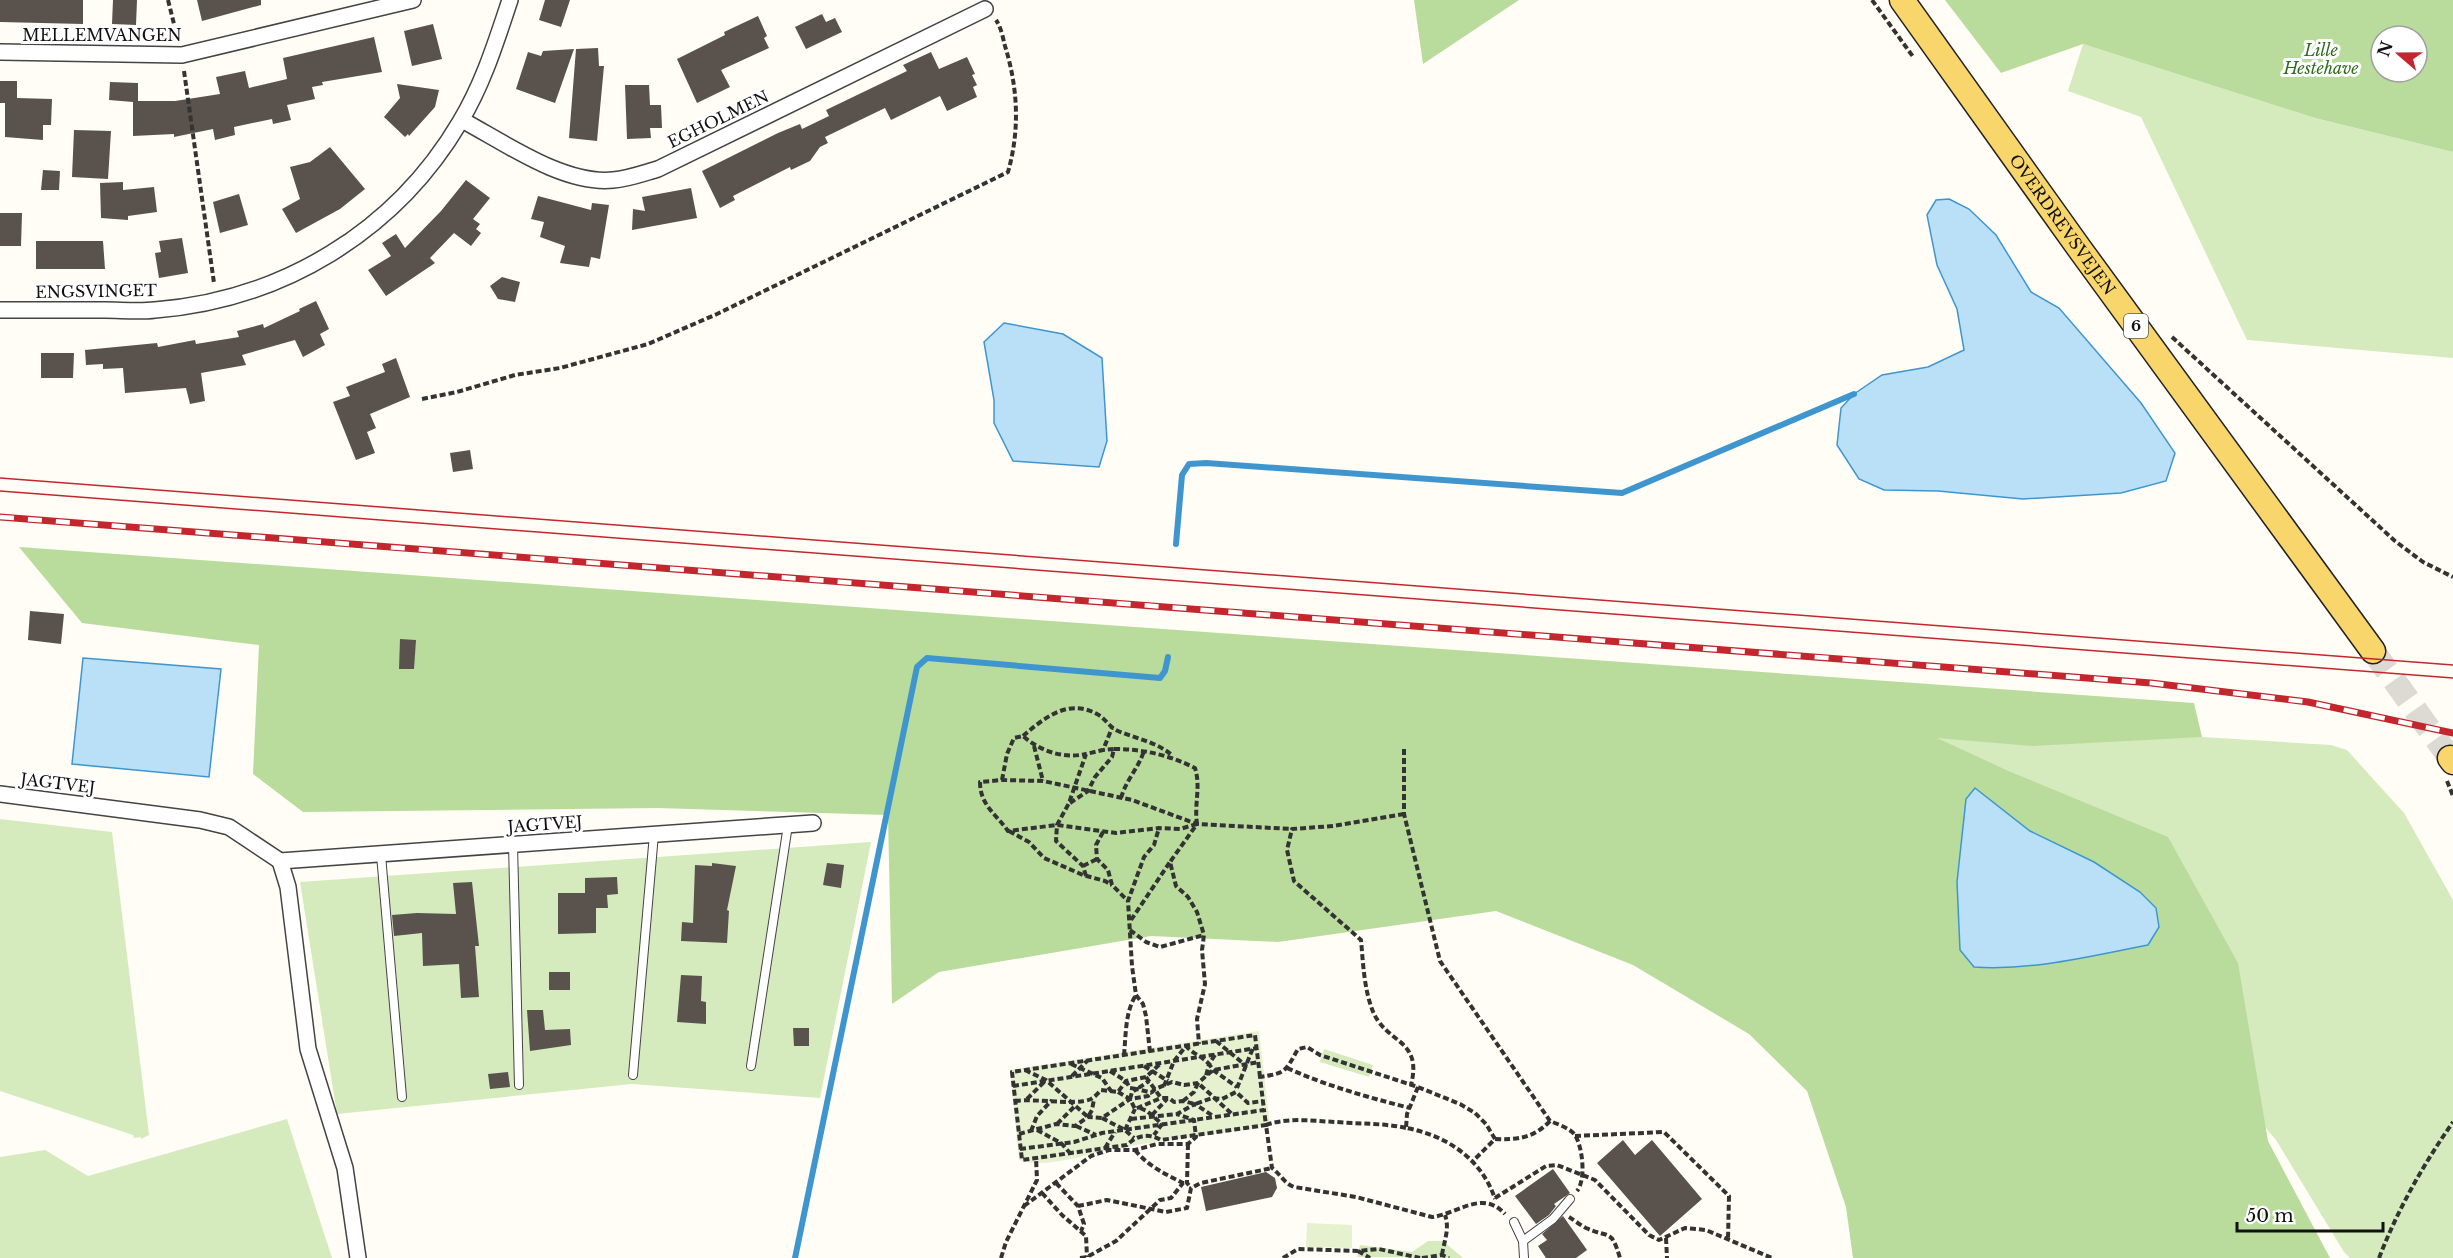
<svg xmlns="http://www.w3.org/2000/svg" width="2453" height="1258" font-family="'Libre Baskerville',serif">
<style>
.green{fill:#d5ebbd}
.forest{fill:#b9dc9c;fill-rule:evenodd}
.pitch{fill:#e6f2cf}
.water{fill:#b9e0f7;stroke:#3f96cf;stroke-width:1.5}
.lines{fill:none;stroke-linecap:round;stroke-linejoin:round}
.stream{stroke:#3f96cf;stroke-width:6}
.building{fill:#5a524d}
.primary-tunnel{stroke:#dbdad3;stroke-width:24;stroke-dasharray:24 12;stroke-linecap:butt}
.service-casing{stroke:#444;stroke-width:10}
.minor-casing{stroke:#444;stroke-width:18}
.primary-casing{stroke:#222;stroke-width:27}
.path{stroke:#333;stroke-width:4;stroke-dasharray:6 3;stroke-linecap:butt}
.service{stroke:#fff;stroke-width:8}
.minor{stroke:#fff;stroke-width:15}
.primary{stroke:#f9d66b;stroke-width:24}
.tram{stroke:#c4262e;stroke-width:1.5}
.rail-casing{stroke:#c4262e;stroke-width:7}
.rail{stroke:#fff;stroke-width:4.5;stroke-dasharray:14;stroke-linecap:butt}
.labels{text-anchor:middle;stroke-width:6;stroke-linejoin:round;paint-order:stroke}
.shield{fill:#fff;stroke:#585858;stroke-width:1.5}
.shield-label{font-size:15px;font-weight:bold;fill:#111}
.street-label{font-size:16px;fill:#111;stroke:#fff}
.park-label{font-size:16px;font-style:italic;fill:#2f6b1f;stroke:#fff}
</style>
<rect width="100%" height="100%" fill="#fffdf5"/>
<!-- green -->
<g class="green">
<path d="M2083 44 2315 118 2453 152V358L2247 340 2141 117 2068 91Z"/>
<path d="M2202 737 2331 745 2347 750 2404 813 2453 900V1258H2350L2344 1252 2276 1140 2235 1091 2011 772 1935 738Z"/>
<path d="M0 819 112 832 149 1135 141 1139V1137L134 1138 133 1135 0 1091Z"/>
<path d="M871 842 820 1098 632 1084 337 1114 300 882Z"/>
<path d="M1324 1049 1373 1065 1369 1077 1320 1062Z"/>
<path d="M287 1119 332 1258H0V1157L45 1150 88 1176Z"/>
<path d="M1428 1241H1443L1463 1258 1357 1257 1360 1245 1412 1252Z"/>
</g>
<!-- forest -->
<g class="forest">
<path d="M1414 0H1519L1423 64Z"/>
<path d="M1945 0H2453V152L2315 118 2083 44 2001 73ZM2381 36H2417V72H2381Z"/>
<path d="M19 547 2194 703 2202 737 2032 746 1937 738 2011 772 2168 837 2238 963 2268 1141 2330 1258H1853L1846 1207 1807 1091 1749 1034 1633 965 1496 911 1278 942 1151 936 939 972 892 1004 888 815 657 808 303 812 253 774 259 645 82 623Z"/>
</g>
<!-- pitch -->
<g class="pitch">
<path d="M1259 1031 1270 1126 1108 1149C1084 1156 1042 1169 1019 1160L1010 1070Z"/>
<path d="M1307 1223 1352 1225V1248L1306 1247Z"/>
</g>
<!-- water -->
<g class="water">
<path d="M1949 199 1969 209 1996 235 2031 292 2059 308 2141 403 2175 453 2166 481 2121 493 2023 499 1938 491 1884 490 1859 479 1837 445 1841 408 1854 394 1882 375 1928 367 1964 350 1957 309 1937 265 1927 215 1936 200Z"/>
<path d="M1004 323 1063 334 1102 358 1107 441 1099 467 1013 461 994 423V400L984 342Z"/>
<path d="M83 658 221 669 209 777 72 764Z"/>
<path d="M1975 788 2030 831 2094 862 2140 892 2156 908 2159 927 2148 945C2091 956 2032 971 1974 967L1960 950 1957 882 1966 799Z"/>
</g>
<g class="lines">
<!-- stream -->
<g class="stream">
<path d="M1176 544 1182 475 1189 464 1206 463 1622 493 1854 394"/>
<path d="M795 1258 917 667 927 658 1160 678 1165 671 1168 657"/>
</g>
</g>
<!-- building -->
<g class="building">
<path d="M0 0H83V24L0 22Z"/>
<path d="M113 0H137L136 25 112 24Z"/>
<path d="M197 0H261V5L202 21Z"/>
<path d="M545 0H570L561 27 539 20Z"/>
<path d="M822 14 826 22 835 18 842 32 806 49 795 27Z"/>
<path d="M758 16 767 36 764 38 769 48 721 70 730 87 697 103 677 59 725 35 724 32Z"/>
<path d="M433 24 442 59 412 66 404 31Z"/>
<path d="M374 37 382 72 322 82 323 85 312 87 315 99 287 105 291 120 273 124 272 119 234 127 235 135 215 140 213 129 174 137V134L133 136V102L109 100 110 82 138 83V101H175L220 94 216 77 245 71 249 88 287 79 283 58Z"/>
<path d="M598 48 599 66H604L597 141 569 138 576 49Z"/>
<path d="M574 49 555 103 516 89 528 52 541 56 543 51Z"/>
<path d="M931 52 939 69 967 57 975 74 972 75 977 85 973 87 977 97 947 111 940 96 891 120 885 108 825 137 828 143 820 147 810 161 791 170 790 167 733 196 735 200 720 208 702 171 778 133 800 124 802 129 829 116 826 110 907 71 903 65Z"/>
<path d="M0 81H17V98L52 99 51 125H43V140L5 137V103H0Z"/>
<path d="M397 84 439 90 435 107 409 136 408 134 405 137 384 117 400 98Z"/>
<path d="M625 85H649L650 105H661L662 128H650L651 138 627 139Z"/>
<path d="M74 130 111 131 108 179 72 177Z"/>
<path d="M330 147 365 189 340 209 296 233 282 209 300 199 290 167 310 162Z"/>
<path d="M43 170 60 171 59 190H41Z"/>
<path d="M466 180 490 198 473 219 480 224 476 229 481 233 471 246 454 233 430 258 435 263 386 296 368 270 391 256 382 243 396 234 405 248 441 211Z"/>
<path d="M123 182V190L154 187 157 212 128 216V220L101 218 100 183Z"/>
<path d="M691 188 697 218 632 230 633 209 645 211 642 197Z"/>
<path d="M239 194 248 225 220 233 213 202Z"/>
<path d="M538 196 591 210 592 203 609 205 600 259 591 257 589 267 560 263 565 246 540 237 544 222 531 219Z"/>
<path d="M0 213H22L21 246H0Z"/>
<path d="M182 238 188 273 159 278 155 253 161 252 159 241Z"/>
<path d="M36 241H103L105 269H36Z"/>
<path d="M502 277 520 282 515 302 498 299 490 286Z"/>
<path d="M316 301 329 329 320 334 325 345 303 357 295 340 242 355 246 365 201 373 205 401 190 404 186 388 125 393 123 368 103 369V364L86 365 85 350 157 343 158 347 195 340 196 344 239 337 237 331 263 324 264 328 300 311 299 309Z"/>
<path d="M41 353H74L73 378H41Z"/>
<path d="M396 358 410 397 370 414 376 428 367 432 375 453 356 460 333 402 350 396 346 387 385 372 382 364Z"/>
<path d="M470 450 473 469 453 472 450 453Z"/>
<path d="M30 611 64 614 61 644 28 640Z"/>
<path d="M400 639 416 640 414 669H399Z"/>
<path d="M712 863 736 866 727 910 729 911 727 943 681 941 682 922 693 923 695 865 712 866Z"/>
<path d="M827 863 844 865 841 888 823 885Z"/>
<path d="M617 877 618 894 607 895 608 908H596V933L558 934V893H585V878Z"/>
<path d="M472 882 479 946H475L479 997 461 998 459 964 423 966 422 933 394 936 392 915 417 913 456 914 453 883Z"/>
<rect x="549" y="972" width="21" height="18"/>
<path d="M681 975 702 976 701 1001 706 1002V1024L677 1022Z"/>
<path d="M527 1010H543L545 1030 570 1029 571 1045 530 1051Z"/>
<path d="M793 1028H809V1046H794Z"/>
<path d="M508 1072 510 1087 490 1089 488 1074Z"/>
<path d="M1623 1140 1635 1155 1652 1140 1702 1199 1660 1236 1597 1163Z"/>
<path d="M1553 1169 1570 1193 1554 1204 1556 1206 1549 1215 1536 1224 1515 1196Z"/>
<path d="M1266 1172 1275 1178 1277 1188 1272 1197 1206 1211 1201 1187Z"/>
<path d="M1563 1216 1587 1250 1576 1258H1546L1538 1246 1547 1240 1542 1234Z"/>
</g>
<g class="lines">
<!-- primary-tunnel -->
<path class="primary-tunnel" d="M2373 651 2450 758"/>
<defs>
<g id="service">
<path d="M513 845 519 1085"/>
<path d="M381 855 402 1097"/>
<path d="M751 1066 788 825"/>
<path d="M633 1075 654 834"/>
<path d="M1514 1222 1523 1241 1524 1258"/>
<path d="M1523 1241 1553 1219 1570 1199"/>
</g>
<g id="minor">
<path d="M0 52 182 55 413 0"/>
<path d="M462 120C505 143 564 185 613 180 628 179 644 173 658 169L985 9"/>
<path d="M0 310C35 310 70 310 105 310 121 310 138 312 155 310 282 300 395 232 460 122 483 84 496 42 510 0"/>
<path d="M0 794 200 820 229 827 280 861 813 823"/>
<path d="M280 861 288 887 308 1049 345 1168 358 1258"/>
</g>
<g id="primary">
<path id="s1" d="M1902 0 2079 248 2373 651"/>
<path d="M2450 758 2453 762"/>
</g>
</defs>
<!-- service casing -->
<use href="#service" class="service-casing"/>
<!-- minor casing -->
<use href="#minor" class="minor-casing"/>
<!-- primary casing -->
<use href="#primary" class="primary-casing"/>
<!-- path -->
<g class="path">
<path d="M168 0 178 40"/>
<path d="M1872 0 1914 58"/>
<path d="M184 71 214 283"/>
<path d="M2172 337 2395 541 2423 562 2453 577"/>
<path d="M422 399 457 392 515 375 560 368 648 344 717 314 1008 172C1020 130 1018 88 1005 46 1003 38 1001 27 996 20"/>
<path d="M1023 736C1044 718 1068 698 1097 714 1105 718 1109 727 1118 731 1137 739 1157 742 1173 756"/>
<path d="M1034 746 1043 781"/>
<path d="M1114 749C1143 749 1169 755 1195 768 1201 787 1194 804 1197 824L1170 862 1176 886 1188 897 1197 912 1204 935 1202 950 1205 984 1197 1019 1199 1044"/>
<path d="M1404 749V814L1440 961 1550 1121C1557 1124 1570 1128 1575 1135 1583 1148 1586 1180 1577 1191"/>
<path d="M1002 780 1007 754 1014 738 1023 736C1040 751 1063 759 1086 754"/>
<path d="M2447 781 2453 796"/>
<path d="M1121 798C1126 780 1138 769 1144 751"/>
<path d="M1070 803 1088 791 1095 777 1112 757 1114 749 1103 750"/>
<path d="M1404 814 1333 826 1292 829 1287 850 1294 881 1361 940C1363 962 1364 988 1372 1009 1385 1045 1423 1037 1411 1085"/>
<path d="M1197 824 1180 829 1159 828 1116 833 1057 825 1008 831C996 814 980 805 980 782L1002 780 1043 781 1132 800 1197 824 1292 829"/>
<path d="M1009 831 1029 842 1044 858 1083 875 1105 881 1112 885"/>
<path d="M1103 832 1096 845 1097 859 1108 870 1112 885 1128 901"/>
<path d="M1083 866 1097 859"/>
<path d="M1086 876 1083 866 1056 841 1057 825 1069 803 1086 754 1103 750 1112 728"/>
<path d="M1131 920 1170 862"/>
<path d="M1130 930 1146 942 1160 947 1204 935"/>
<path d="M1216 1041 1244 1064"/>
<path d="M1150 1052 1146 1016 1143 1004 1136 995 1132 966 1128 901 1144 857 1154 845 1159 828"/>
<path d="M1124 1055C1126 1035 1125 1012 1136 995"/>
<path d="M1215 1055 1209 1064 1213 1070 1237 1087"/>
<path d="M1071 1064 1102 1078 1111 1091"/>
<path d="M1144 1066 1168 1081"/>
<path d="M1287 1068C1327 1086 1367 1097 1410 1108"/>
<path d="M1025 1070 1046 1080 1088 1117 1092 1110 1094 1099"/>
<path d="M1110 1071 1126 1081 1130 1088 1137 1089 1149 1081"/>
<path d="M1072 1076 1087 1061"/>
<path d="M1146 1077 1161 1098H1169L1174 1102 1183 1101 1195 1104 1212 1098 1222 1099 1236 1092 1248 1103 1263 1101"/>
<path d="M1260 1077 1255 1035 1012 1072 1022 1160 1127 1145C1137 1135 1149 1133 1161 1140L1266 1125 1264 1110"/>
<path d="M1013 1086 1257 1048"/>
<path d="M1164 1086 1174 1061 1186 1046C1193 1054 1202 1056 1209 1064L1206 1076"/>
<path d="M1418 1087 1407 1114 1406 1128C1446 1135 1482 1159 1495 1199"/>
<path d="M1237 1088 1253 1048"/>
<path d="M1118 1092 1130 1099 1135 1109 1161 1098"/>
<path d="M1027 1099 1045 1081"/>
<path d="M1130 1099 1132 1092 1137 1089 1152 1093"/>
<path d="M1015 1101C1036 1098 1075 1106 1091 1099 1095 1097 1098 1093 1101 1090L1118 1092 1126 1081 1146 1077 1161 1063"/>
<path d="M1183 1101 1194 1092 1198 1083 1232 1114"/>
<path d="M1140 1108 1147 1111 1162 1124 1154 1135"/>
<path d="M1152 1115 1167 1099"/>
<path d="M1102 1118 1125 1130 1134 1138"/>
<path d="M1131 1119 1177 1114 1195 1104 1213 1116"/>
<path d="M1057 1124 1075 1106"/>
<path d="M1076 1126 1096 1135"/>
<path d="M1406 1128C1383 1123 1360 1124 1336 1122 1313 1121 1289 1117 1266 1125L1272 1168C1281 1175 1284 1183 1294 1187L1356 1197 1432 1217C1458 1214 1482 1189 1505 1214"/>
<path d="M1037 1130 1061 1143 1070 1153"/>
<path d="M1125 1130 1135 1109"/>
<path d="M1031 1131 1037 1116 1052 1100"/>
<path d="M1019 1134 1056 1124 1075 1126 1088 1117 1102 1118 1130 1099 1148 1096 1155 1089 1172 1082 1184 1085 1198 1083 1213 1070 1259 1062"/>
<path d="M1575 1136 1664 1132 1729 1196 1728 1239"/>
<path d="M1495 1139C1517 1140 1534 1138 1550 1121"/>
<path d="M1188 1144 1187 1183 1191 1188"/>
<path d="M1105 1148 1115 1132"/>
<path d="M1020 1149 1074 1142 1102 1133 1264 1110 1260 1077C1286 1073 1285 1072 1298 1049L1307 1047 1320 1055 1418 1087 1460 1104 1475 1113 1486 1124 1495 1139 1473 1161"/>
<path d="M1135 1150C1148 1166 1165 1174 1183 1183"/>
<path d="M1056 1183 1078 1206 1084 1224 1081 1231"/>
<path d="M1042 1193 1062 1215 1086 1236 1087 1257"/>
<path d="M1495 1198 1546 1166 1557 1165 1595 1180 1649 1235 1659 1240 1685 1228 1706 1230 1772 1258"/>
<path d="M1024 1206 1091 1156 1109 1150H1135L1157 1144H1188L1196 1137 1194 1120 1177 1114"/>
<path d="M1078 1206 1107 1200 1166 1212 1187 1208 1191 1188 1201 1183 1272 1168"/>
<path d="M1569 1217C1574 1220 1580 1225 1586 1228 1610 1239 1611 1228 1620 1258"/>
<path d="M1666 1238 1667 1258"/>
<path d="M1358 1251 1370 1258"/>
<path d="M1442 1255C1444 1241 1450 1229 1445 1215"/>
<path d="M1001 1258 1006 1242 1037 1180 1036 1158"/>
<path d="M1080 1258 1087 1257 1116 1241 1160 1200 1171 1198 1183 1183H1187"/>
<path d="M1283 1258 1298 1249 1358 1251 1379 1249 1420 1258"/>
<path d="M1422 1258 1442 1255 1449 1258"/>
<path d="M2379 1258C2398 1209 2423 1165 2453 1122"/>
</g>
<!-- service -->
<use href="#service" class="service"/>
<!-- minor -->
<use href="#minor" class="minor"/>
<!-- primary -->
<use href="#primary" class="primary"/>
<!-- tram -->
<g class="tram">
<path d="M0 478 2453 665"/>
<path d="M0 491 2453 678"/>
</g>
<defs>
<path id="rail" d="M0 517 2151 683 2308 702 2453 733"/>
</defs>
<!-- rail casing -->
<use href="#rail" class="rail-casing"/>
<!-- rail -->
<use href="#rail" class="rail"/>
</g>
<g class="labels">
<!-- shield labels -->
<rect class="shield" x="2124" y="314" width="24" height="24" rx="4.5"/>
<g class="shield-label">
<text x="2136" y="331">6</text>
</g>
<!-- street labels -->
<g class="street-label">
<text x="102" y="41">MELLEMVANGEN</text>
<text transform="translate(718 119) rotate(-26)" y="6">EGHOLMEN</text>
<text dy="6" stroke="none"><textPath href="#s1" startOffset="276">OVERDREVSVEJEN</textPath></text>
<text transform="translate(96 291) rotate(-1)" y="6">ENGSVINGET</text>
<text transform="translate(58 783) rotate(7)" y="6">JAGTVEJ</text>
<text transform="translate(545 824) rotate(-4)" y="6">JAGTVEJ</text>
</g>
<!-- park labels -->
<g class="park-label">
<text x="2321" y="56">Lille<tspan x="2321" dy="18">Hestehave</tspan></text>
</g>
</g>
<!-- north arrow -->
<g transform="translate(2399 54) rotate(290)"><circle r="28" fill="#ffffff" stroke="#a0a0a0" stroke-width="1.5"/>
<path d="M0-4.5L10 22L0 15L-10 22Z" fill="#c4262e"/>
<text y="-9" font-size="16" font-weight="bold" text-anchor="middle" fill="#111111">N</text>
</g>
<!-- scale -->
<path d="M2237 1222v9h146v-9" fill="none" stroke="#111111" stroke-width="3"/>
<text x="2246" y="1222" font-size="18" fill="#111111" stroke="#ffffff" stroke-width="4.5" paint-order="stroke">50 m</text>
</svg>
